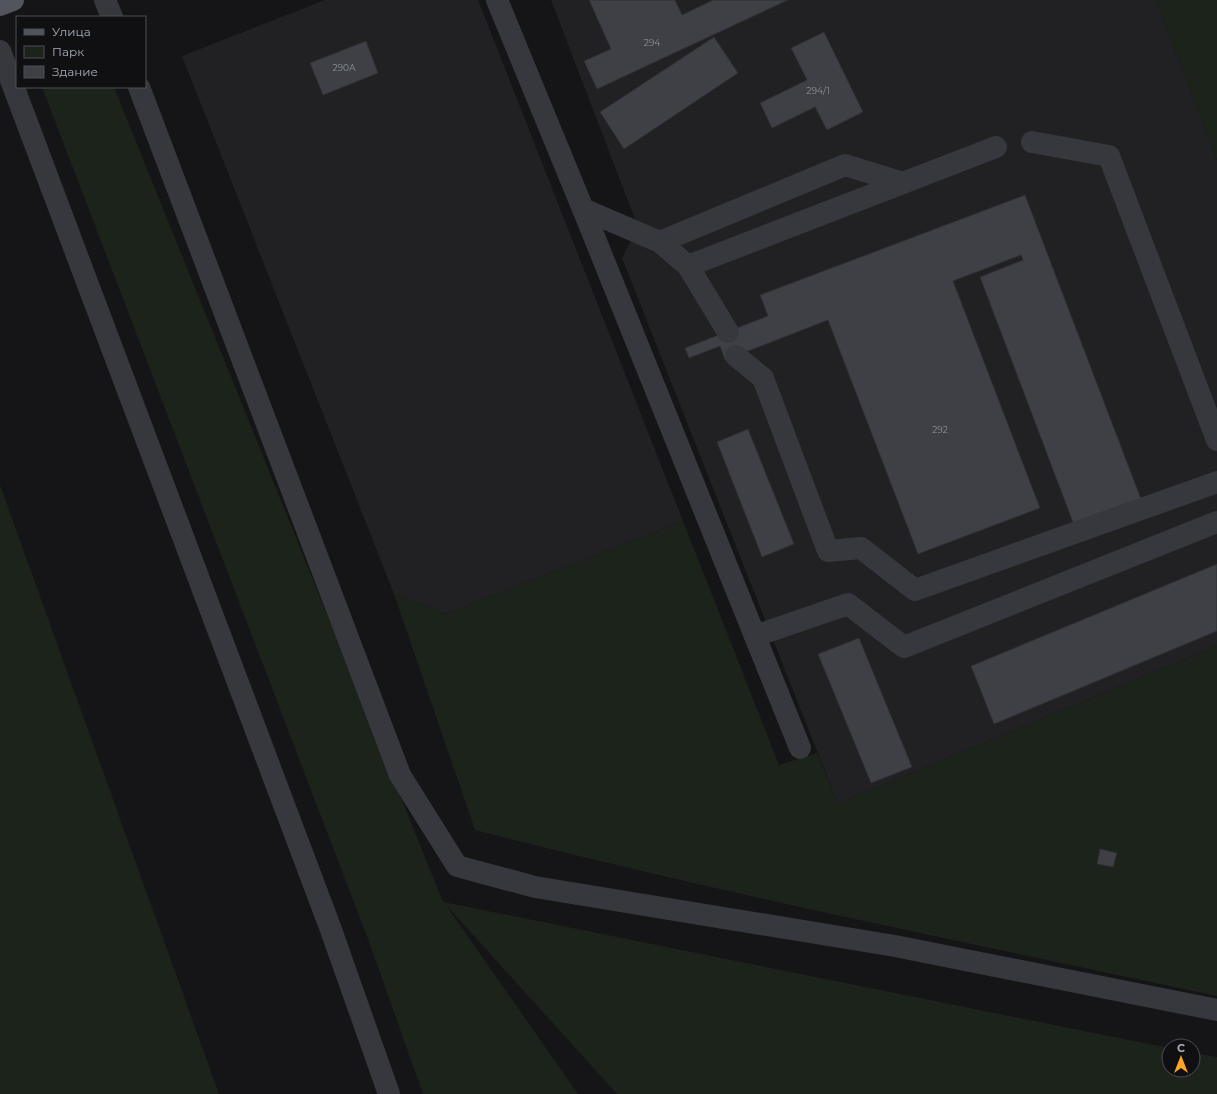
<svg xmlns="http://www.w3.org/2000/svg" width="1217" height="1094" font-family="Montserrat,sans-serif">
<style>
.built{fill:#212124}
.green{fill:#1b231b}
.building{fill:#3f4045;stroke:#2f2f34}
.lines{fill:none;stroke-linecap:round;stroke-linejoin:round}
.minor{stroke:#36383d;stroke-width:22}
.major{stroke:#52555c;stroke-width:22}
.labels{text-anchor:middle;stroke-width:3;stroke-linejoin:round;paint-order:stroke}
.number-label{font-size:9px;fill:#8c929c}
</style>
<rect width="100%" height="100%" fill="#151517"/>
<!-- built -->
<g class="built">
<path d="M325 0H478L683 521 446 614 394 594 182 56Z"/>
<path d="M551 0H1156L1217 160V646L838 804 622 258 638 227Z"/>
</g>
<!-- green -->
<g class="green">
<path d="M1156 0H1217V160Z"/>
<path d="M42 87H114L443 902 1169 1048V1070H1193V1053L1217 1057V1094H617L446 905 578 1094H423L368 939Z"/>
<path d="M0 485 219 1094H0Z"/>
<path d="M683 521 779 765 817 753 838 804 1217 646V996C969 943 720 893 475 830L394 594 446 614Z"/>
</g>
<!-- building -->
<g class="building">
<path d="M589 0H675L682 15 713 0H788L597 89 584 61 611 49Z"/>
<path d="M824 32 863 112 827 130 815 107 772 128 760 103 807 80 791 48Z"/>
<path d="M714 37 738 73 624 149 600 112Z"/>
<path d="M366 41 378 73 323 95 310 63Z"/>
<path d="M1025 195 1141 499 1074 525 980 277 1023 260 1021 255 953 281 1040 508 918 554 828 320 725 360 720 346 689 358 685 348 768 316 760 295Z"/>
<path d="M748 429 794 544 762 557 717 442Z"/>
<path d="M1217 564V631L994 724 971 666Z"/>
<path d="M859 638 912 767 871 783 818 654Z"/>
<path d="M1100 849 1117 853 1113 867 1097 864Z"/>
</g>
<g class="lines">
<!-- minor -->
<g class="minor">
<path d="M105 0 112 17"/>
<path d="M497 0 583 209 660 242 688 266 728 332"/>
<path d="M0 51 330 927 389 1094"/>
<path d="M139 87 400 775 457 866 535 887 895 946 1217 1010"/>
<path d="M1032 142 1109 156 1217 440"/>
<path d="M583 209 800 748"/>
<path d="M660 242 845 165 903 183"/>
<path d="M688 266 996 147"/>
<path d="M736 356 763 378 828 551 861 548 915 590 1217 482"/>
<path d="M755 636 848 604 904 647 1217 522"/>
</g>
<!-- major -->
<path class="major" d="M0 5 13 0"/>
</g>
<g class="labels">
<!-- number labels -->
<g class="number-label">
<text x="652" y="46">294</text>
<text x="344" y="71">290А</text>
<text x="818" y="94">294/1</text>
<text x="940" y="433">292</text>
</g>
</g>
<!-- legend -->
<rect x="16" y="16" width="130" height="72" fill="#101012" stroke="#4c4f55"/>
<rect x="24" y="29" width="20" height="6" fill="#52555c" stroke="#4c4f55"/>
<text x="52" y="36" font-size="12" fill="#a6adb9">Улица</text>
<rect x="24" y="46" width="20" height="12" fill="#1b231b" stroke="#4c4f55"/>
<text x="52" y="56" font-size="12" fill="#a6adb9">Парк</text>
<rect x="24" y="66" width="20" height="12" fill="#3f4045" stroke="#4c4f55"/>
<text x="52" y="76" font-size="12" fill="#a6adb9">Здание</text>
<!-- north arrow -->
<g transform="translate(1181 1058)"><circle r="19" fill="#101012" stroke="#4c4f55"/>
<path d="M0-3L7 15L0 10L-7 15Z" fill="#ffa526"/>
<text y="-6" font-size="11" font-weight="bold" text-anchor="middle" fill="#a6adb9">С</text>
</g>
</svg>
